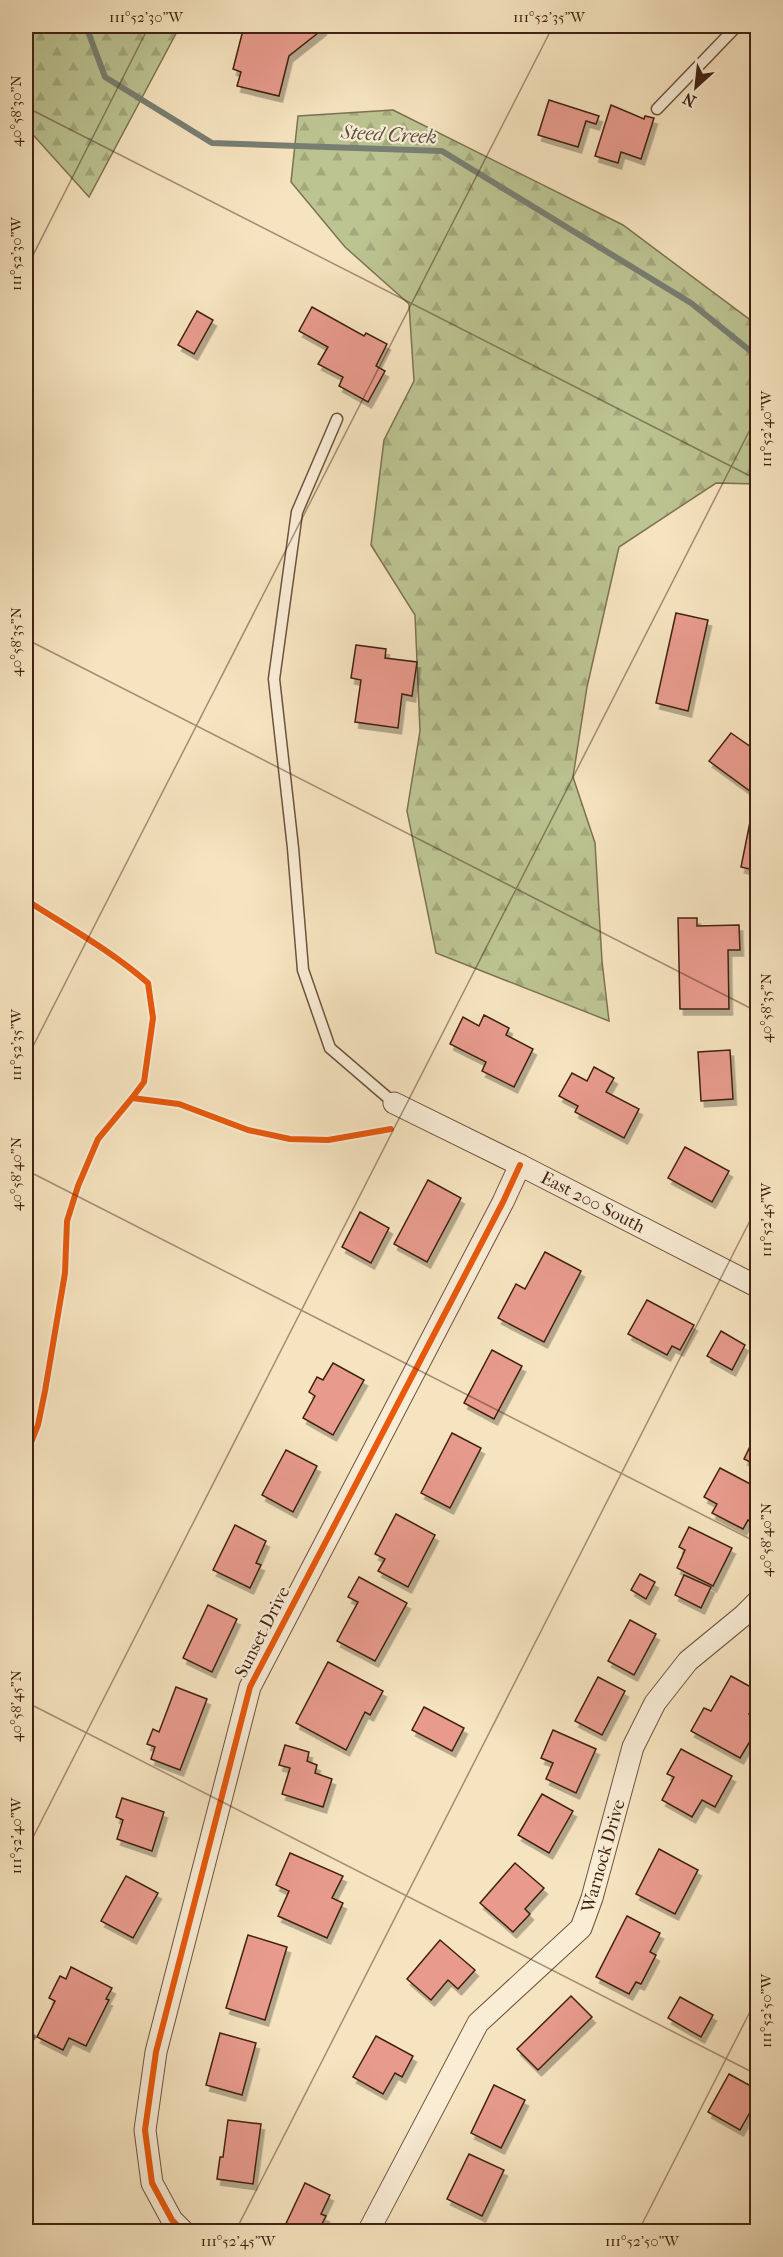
<svg xmlns="http://www.w3.org/2000/svg" width="783" height="2257" font-family="'IM FELL French Canon',serif">
<style>
.forest{fill:url(#forest-firs);stroke:#7e7252;stroke-width:1.5}
.lines{fill:none;stroke-linecap:round;stroke-linejoin:round}
.stream{stroke:#787f73;stroke-width:6}
.building{fill:#e89b8d;stroke:#402111;stroke-width:1.5;filter:url(#shadow)}
.lane-casing{stroke:#6e523d;stroke-width:13}
.street-casing{stroke:#6e523d;stroke-width:23}
.lane{stroke:#f9edd6;stroke-width:10}
.street{stroke:#f9edd6;stroke-width:21}
.cycleway-casing{stroke:#f9edd6;stroke-width:10}
.cycleway{stroke:#e8590c;stroke-width:6}
.ticks{fill:none;stroke:#402111;stroke-width:1.5;stroke-opacity:0.45}
.labels{text-anchor:middle;stroke-width:4.5;stroke-linejoin:round;paint-order:stroke}
.street-label{font-size:18px;fill:#402111;stroke:#f9edd6}
.water-label{font-size:20px;font-style:italic;fill:#5c5042;stroke:#f9edd6}
.neatline{fill:none;stroke:#402111;stroke-width:2}
.ticks-label{font-size:15px;text-anchor:middle;fill:#402111}
</style>
<defs>
<pattern id="forest-firs" width="22" height="20" patternUnits="userSpaceOnUse" patternTransform="scale(1.5)"><rect width="22" height="20" fill="#bcc492"/><path d="M5 1l3.5 6h-7zM16 11l3.5 6h-7z" fill="#a3a87d"/></pattern>
<filter id="shadow"><feDropShadow dx="3.5" dy="6" stdDeviation="0" flood-color="#0004"/></filter>
</defs>
<rect width="100%" height="100%" fill="#f6e4c0"/>
<filter id="stains"><feTurbulence type="fractalNoise" baseFrequency=".00333" numOctaves="4"/><feColorMatrix values="0 0 0 0 .2 0 0 0 0 .09 0 0 0 0 .02 0 0 0 .5 -.17"/></filter>
<radialGradient id="worn" r=".72"><stop offset=".6" stop-color="#630" stop-opacity="0"/><stop offset="1" stop-color="#630" stop-opacity=".3"/></radialGradient>
<!-- forest -->
<g class="forest">
<path d="M26 26H180L89 197 26 127Z"/>
<path d="M393 110 623 225 757 325V484L716 483 619 547 587 687 573 777 595 843 602 961 609 1021 436 953 407 811 420 731 415 615 371 545 384 440 414 381 409 304 345 247 291 182 298 116Z"/>
</g>
<g class="lines">
<!-- stream -->
<g class="stream">
<path d="M86 26 105 77 212 143 442 151 691 303 758 357"/>
<path d="M26 2034 33 2037"/>
</g>
</g>
<!-- building -->
<g class="building">
<path d="M252 26H320L323 29 289 56 279 96 237 86 241 72 233 69 242 34Z"/>
<path d="M549 100 599 116 596 124 586 121 578 147 538 135Z"/>
<path d="M611 105 644 119 645 116 654 118 641 159 621 152 618 163 595 156Z"/>
<path d="M312 307 364 336 366 333 387 344 376 366 385 371 368 402 339 386 343 377 318 364 328 347 299 331Z"/>
<path d="M197 311 213 320 194 354 178 345Z"/>
<path d="M676 613 708 620 688 711 656 703Z"/>
<path d="M356 645 386 649 385 658 417 662 412 696 402 694 398 728 355 722 361 680 351 678Z"/>
<path d="M731 733 758 752V797L709 761Z"/>
<path d="M751 817 758 818V871L741 867Z"/>
<path d="M678 918H697V926L739 925 740 950H728L729 1009H680Z"/>
<path d="M484 1015 509 1028 506 1035 533 1049 514 1087 482 1071 486 1062 450 1044 463 1017 479 1026Z"/>
<path d="M730 1050 733 1099 701 1101 698 1052Z"/>
<path d="M594 1067 614 1078 606 1092 639 1109 624 1138 575 1112 578 1106 559 1096 572 1073 587 1081Z"/>
<path d="M685 1147 729 1171 712 1202 668 1178Z"/>
<path d="M428 1180 461 1198 427 1262 394 1244Z"/>
<path d="M360 1212 389 1228 371 1263 342 1247Z"/>
<path d="M545 1252 581 1271 544 1342 498 1318 516 1284 525 1289Z"/>
<path d="M647 1300 694 1325 680 1350 672 1346 667 1355 628 1334Z"/>
<path d="M721 1331 745 1345 732 1370 707 1356Z"/>
<path d="M492 1350 522 1366 494 1419 464 1403Z"/>
<path d="M333 1363 364 1380 333 1435 303 1418 315 1396 309 1392 317 1377 323 1380Z"/>
<path d="M758 1430V1466L744 1459Z"/>
<path d="M452 1433 481 1448 450 1508 421 1493Z"/>
<path d="M286 1450 317 1466 293 1512 262 1495Z"/>
<path d="M720 1468 758 1488 757 1525 748 1520 743 1529 712 1513 717 1504 704 1497Z"/>
<path d="M396 1514 435 1535 408 1587 378 1571 385 1559 375 1554Z"/>
<path d="M235 1525 266 1541 256 1563 261 1565 250 1588 213 1570Z"/>
<path d="M689 1527 732 1548 713 1586 677 1568 685 1550 679 1547Z"/>
<path d="M640 1574 655 1582 646 1599 631 1590Z"/>
<path d="M684 1575 711 1587 701 1608 675 1595Z"/>
<path d="M359 1577 407 1603 375 1661 337 1641 358 1602 348 1597Z"/>
<path d="M208 1605 237 1619 212 1672 183 1658Z"/>
<path d="M630 1620 656 1634 634 1675 608 1661Z"/>
<path d="M328 1662 383 1691 370 1715 365 1712 346 1750 296 1723Z"/>
<path d="M731 1676 758 1691V1698L749 1714 758 1719V1728L740 1758 691 1731 704 1708 711 1711Z"/>
<path d="M598 1677 625 1691 602 1735 575 1721Z"/>
<path d="M176 1687 207 1699 180 1770 151 1759 155 1747 147 1744 153 1729 159 1732Z"/>
<path d="M424 1707 464 1728 452 1751 412 1730Z"/>
<path d="M553 1730 596 1749 576 1793 546 1779 553 1763 541 1758Z"/>
<path d="M285 1745 309 1752 307 1761 317 1765 315 1773 332 1779 323 1807 282 1794 290 1768 279 1765Z"/>
<path d="M681 1749 732 1776 715 1807 702 1800 692 1817 662 1800 674 1777 667 1774Z"/>
<path d="M542 1794 573 1811 549 1853 518 1835Z"/>
<path d="M122 1798 164 1812 152 1851 117 1839 123 1820 116 1817Z"/>
<path d="M659 1849 698 1870 675 1914 636 1894Z"/>
<path d="M290 1853 343 1876 332 1898 343 1903 327 1938 278 1916 289 1891 276 1885Z"/>
<path d="M515 1863 544 1888 525 1909 530 1914 513 1932 480 1903Z"/>
<path d="M126 1876 158 1893 133 1938 101 1921Z"/>
<path d="M627 1916 660 1933 650 1952 656 1955 641 1984 636 1982 629 1994 596 1977Z"/>
<path d="M248 1935 287 1947 265 2020 226 2008Z"/>
<path d="M440 1940 475 1970 458 1989 448 1980 431 2000 407 1979Z"/>
<path d="M71 1967 112 1988 106 1999 109 2000 86 2046 69 2038 63 2050 37 2037 55 2001 49 1998 60 1976 66 1979Z"/>
<path d="M571 1996 592 2017 538 2070 517 2049Z"/>
<path d="M680 1997 713 2015 701 2037 668 2018Z"/>
<path d="M220 2033 256 2043 242 2095 206 2085Z"/>
<path d="M376 2036 413 2056 402 2077 395 2073 383 2094 353 2077Z"/>
<path d="M729 2074 758 2090V2098L740 2130 708 2112Z"/>
<path d="M494 2085 525 2100 501 2148 471 2133Z"/>
<path d="M228 2120 261 2124 253 2184 217 2179 220 2157H223Z"/>
<path d="M469 2154 504 2170 482 2216 447 2199Z"/>
<path d="M305 2183 330 2195 321 2214 326 2216 318 2232H282Z"/>
</g>
<g class="lines">
<defs>
<g id="lane">
<path d="M657 109 737 26"/>
<path d="M337 419 297 512 274 679 293 848 303 970 330 1048 394 1103"/>
</g>
<g id="street">
<path d="M394 1103 520 1165 758 1287"/>
<path d="M184 2232 172 2220 152 2183 145 2130 156 2052 250 1687 503 1202 520 1165"/>
<path d="M368 2232 478 2023 581 1928 592 1898 633 1747 655 1703 688 1661 744 1615 758 1601"/>
</g>
</defs>
<!-- lane casing -->
<use href="#lane" class="lane-casing"/>
<!-- street casing -->
<use href="#street" class="street-casing"/>
<!-- lane -->
<use href="#lane" class="lane"/>
<!-- street -->
<use href="#street" class="street"/>
<defs>
<g id="cycleway">
<path d="M26 900C68 927 110 950 148 983L153 1018 144 1082 132 1098"/>
<path d="M26 1455 38 1425 45 1391 65 1273 67 1221 78 1186 98 1139 132 1098 179 1104 248 1130 290 1139 328 1140 391 1129"/>
<path d="M184 2232 172 2220 152 2183 145 2130 156 2052 250 1687 503 1202 520 1165"/>
</g>
</defs>
<!-- cycleway casing -->
<use href="#cycleway" class="cycleway-casing"/>
<!-- cycleway -->
<use href="#cycleway" class="cycleway"/>
</g>
<!-- ticks -->
<path class="ticks" d="M26 107 758 480M26 269 149 26M26 639 758 1012M26 1060 553 26M26 1170 758 1543M26 1702 758 2075M26 1851 758 414M235 2232 758 1205M638 2232 758 1996"/>
<g class="labels">
<!-- street labels -->
<g class="street-label">
<text transform="translate(593 1202) rotate(27)" y="6">East 200 South</text>
<text transform="translate(262 1632) rotate(-63)" y="6">Sunset Drive</text>
<text transform="translate(603 1856) rotate(-74)" y="6">Warnock Drive</text>
</g>
<!-- water labels -->
<g class="water-label">
<text transform="translate(389 134) rotate(3)" y="7">Steed Creek</text>
</g>
</g>
<!-- margin -->
<rect width="783" height="2257" fill="none" stroke="#f6e4c0" stroke-width="66"/>
<!-- north arrow -->
<g transform="translate(696 87) rotate(207)" stroke="#f9edd6" stroke-width="4.5" paint-order="stroke">
<path d="M0-4.5L10 22L0 15L-10 22Z" fill="#402111"/>
<text y="-9" font-size="16" font-weight="bold" text-anchor="middle" fill="#402111">N</text>
</g>
<rect x="33" y="33" width="717" height="2191" class="neatline"/>
<g class="ticks-label">
<text x="146" y="22">111°52'30"W</text>
<text x="549" y="22">111°52'35"W</text>
<text transform="translate(16 111) rotate(-90)" y="5">40°58'30"N</text>
<text transform="translate(16 254) rotate(-90)" y="5">111°52'30"W</text>
<text transform="translate(766 429) rotate(-90)" y="5">111°52'40"W</text>
<text transform="translate(16 642) rotate(-90)" y="5">40°58'35"N</text>
<text transform="translate(766 1008) rotate(-90)" y="5">40°58'35"N</text>
<text transform="translate(16 1045) rotate(-90)" y="5">111°52'35"W</text>
<text transform="translate(16 1174) rotate(-90)" y="5">40°58'40"N</text>
<text transform="translate(766 1220) rotate(-90)" y="5">111°52'45"W</text>
<text transform="translate(766 1540) rotate(-90)" y="5">40°58'40"N</text>
<text transform="translate(16 1706) rotate(-90)" y="5">40°58'45"N</text>
<text transform="translate(16 1836) rotate(-90)" y="5">111°52'40"W</text>
<text transform="translate(766 2011) rotate(-90)" y="5">111°52'50"W</text>
<text x="238" y="2246">111°52'45"W</text>
<text x="642" y="2246">111°52'50"W</text>
</g>
<rect width="100%" height="100%" filter="url(#stains)"/>
<rect width="100%" height="100%" fill="url(#worn)"/>
</svg>
